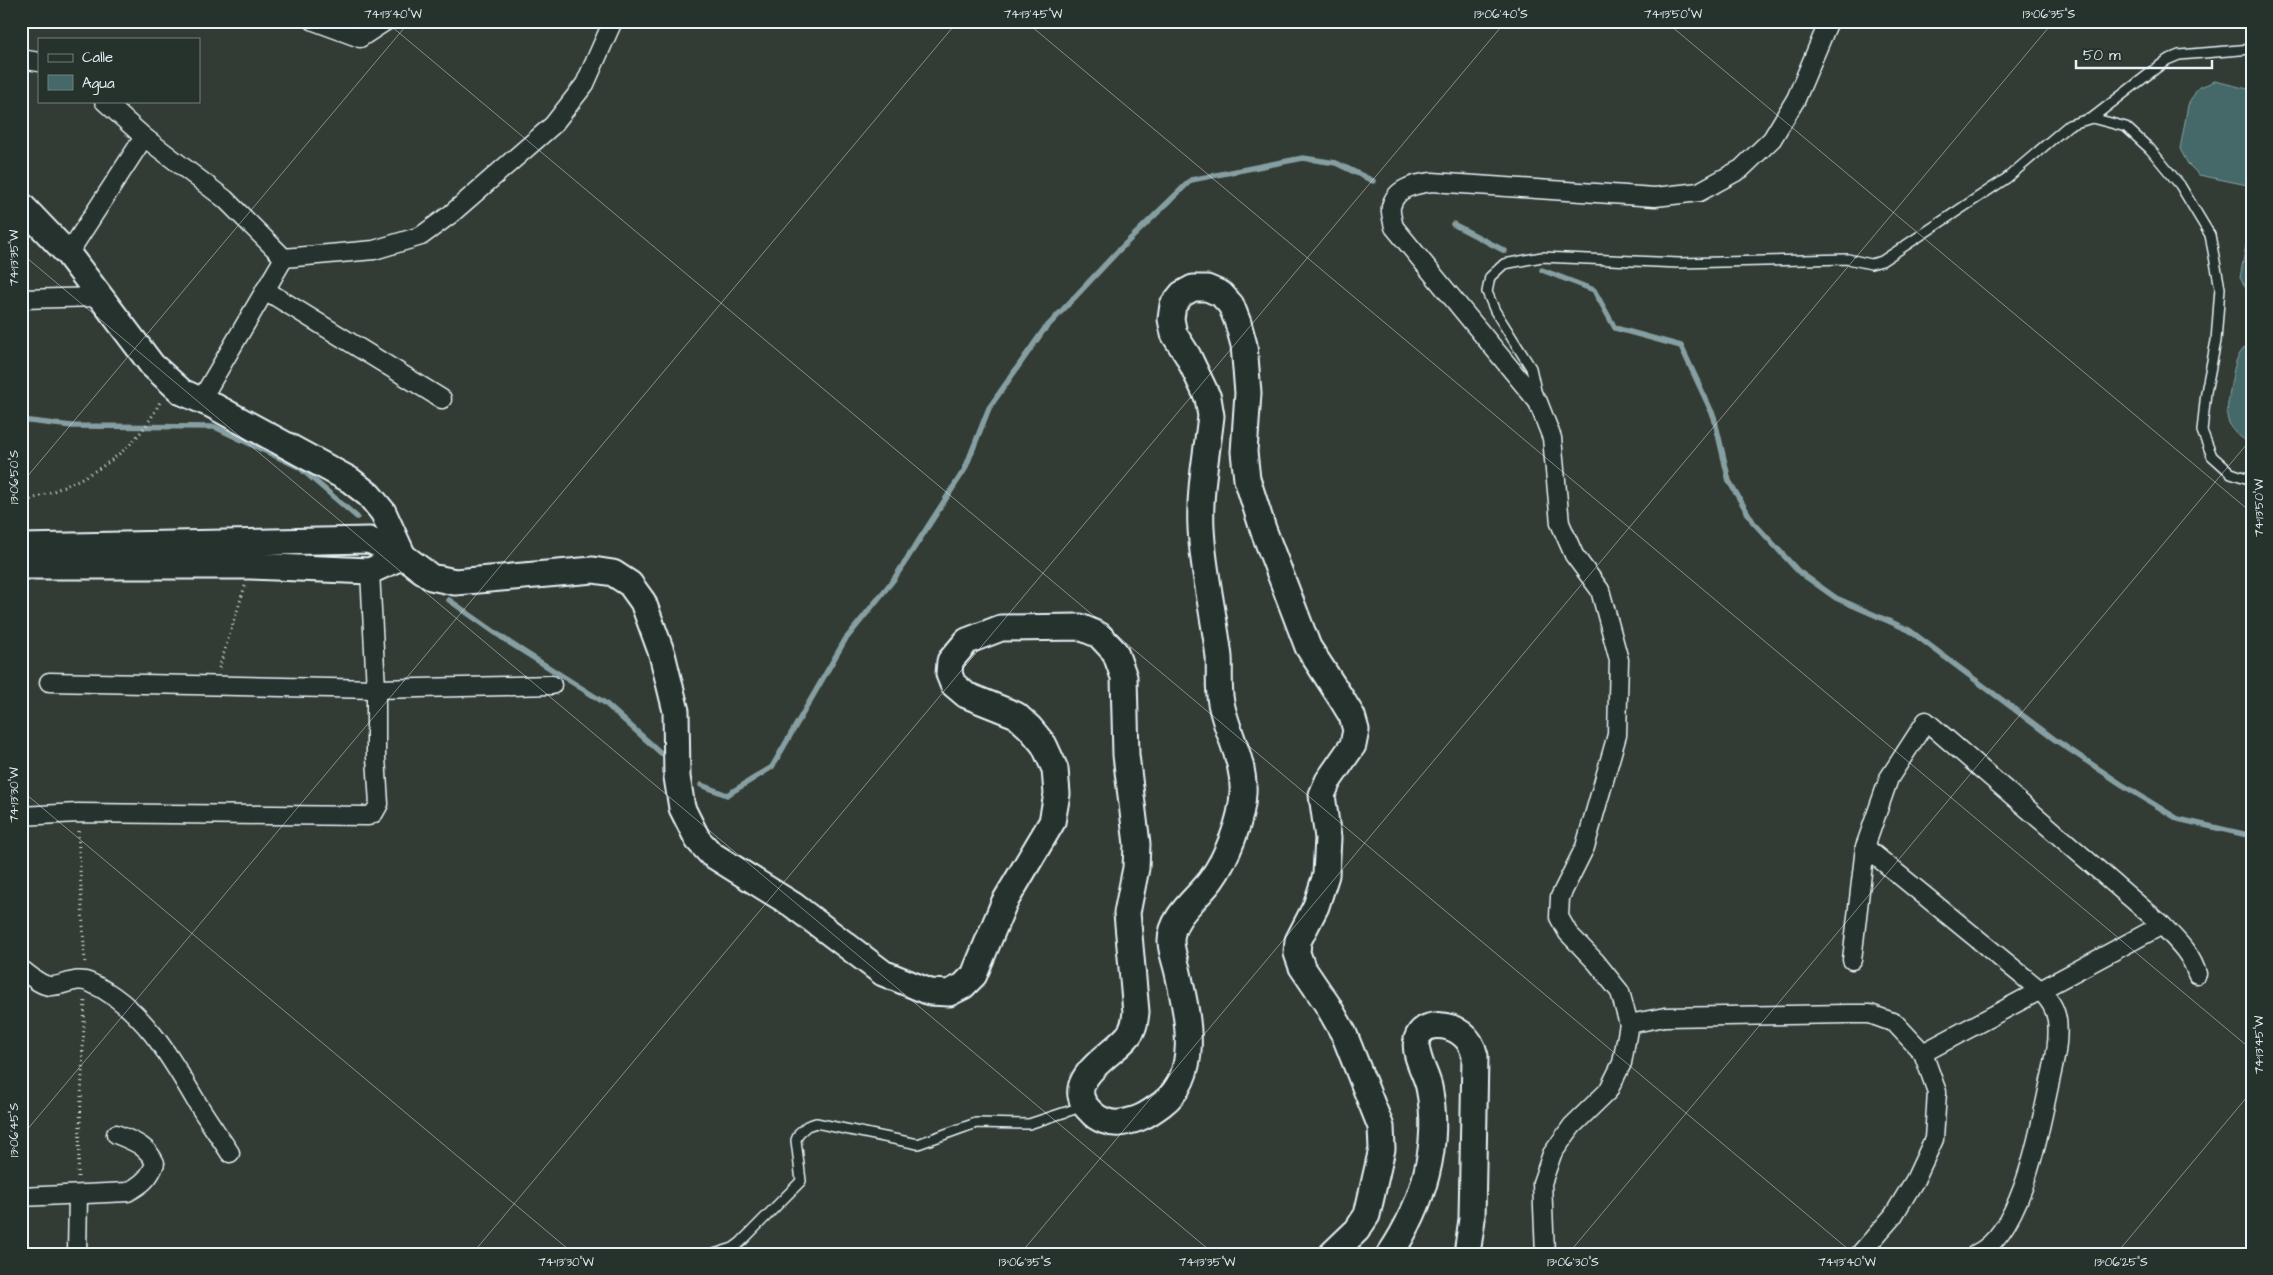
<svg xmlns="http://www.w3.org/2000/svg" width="2273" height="1275" font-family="'Architects Daughter',sans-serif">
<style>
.water{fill:#446968;stroke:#869fa2}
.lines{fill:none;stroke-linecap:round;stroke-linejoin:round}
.stream{stroke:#869fa2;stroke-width:5.5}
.lane-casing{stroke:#e8f1f8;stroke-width:12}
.street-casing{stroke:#e8f1f8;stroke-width:21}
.secondary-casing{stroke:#e8f1f8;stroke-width:29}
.path{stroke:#e8f1f8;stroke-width:3;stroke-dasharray:1 4;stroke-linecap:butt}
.lane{stroke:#26332d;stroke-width:9}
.street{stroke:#26332d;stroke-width:18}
.secondary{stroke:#26332d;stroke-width:25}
.ticks{fill:none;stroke:#e8f1f8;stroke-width:1;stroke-opacity:0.45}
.neatline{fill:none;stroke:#e8f1f8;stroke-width:2}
.ticks-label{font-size:12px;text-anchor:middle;fill:#e8f1f8}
</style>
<rect width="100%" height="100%" fill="#333c34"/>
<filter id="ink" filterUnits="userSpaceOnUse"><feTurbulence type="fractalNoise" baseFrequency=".02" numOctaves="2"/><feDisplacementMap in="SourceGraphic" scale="10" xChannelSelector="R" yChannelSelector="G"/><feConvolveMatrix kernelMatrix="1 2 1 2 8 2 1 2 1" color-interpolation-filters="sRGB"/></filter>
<g filter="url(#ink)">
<!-- water -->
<g class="water">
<path d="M2215 81 2252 90V186L2199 175 2188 164 2180 149 2188 105 2198 88Z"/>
<path d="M2252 228V297L2240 278 2248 234Z"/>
<path d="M2252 342V443C2242 441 2228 427 2227 416 2226 410 2234 364 2237 359 2240 353 2245 345 2252 342Z"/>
</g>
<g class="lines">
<!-- stream -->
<g class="stream">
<path d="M1453 224 1505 251"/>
<path d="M1542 270 1594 290 1615 328 1681 346 1714 417 1729 481 1753 522 1798 571 1836 598 1909 630 2054 739 2121 784 2178 819 2252 836"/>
<path d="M21 420 72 426 215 427 299 467 357 517"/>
<path d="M449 600 510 643 605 703 661 753"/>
<path d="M701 785 727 795 772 767 845 640 894 579 965 469 989 408 1043 331 1117 252 1191 180 1303 158 1336 163 1373 181"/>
</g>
<defs>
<g id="lane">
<path d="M2092 118 2167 60 2179 55 2252 49"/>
<path d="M1537 395 1531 368 1495 311 1487 292 1490 277 1504 264 1542 257 1679 263 1848 259 1871 264 1882 261 2007 178 2069 125 2092 118 2126 127 2150 149 2180 185 2210 235 2220 288 2216 341 2206 392 2202 431 2212 456 2231 473 2252 480"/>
<path d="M714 1254 733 1248 741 1242 801 1181 796 1140 799 1133 807 1126 816 1123 918 1144 976 1123 1029 1124 1084 1106"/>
</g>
<g id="street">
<path d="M314 21 360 38 386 21"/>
<path d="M21 59 39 62"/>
<path d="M104 101 144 137 225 199 284 258"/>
<path d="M68 254 144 137"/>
<path d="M284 258 374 250 421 236 451 214 553 125 585 84 613 21"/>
<path d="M265 290 442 399"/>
<path d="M21 299 100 297"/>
<path d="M201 400 284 258"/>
<path d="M49 682 376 689 552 685"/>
<path d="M21 816 78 813 368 816 374 813 379 804 376 757V689L370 571"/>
<path d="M1865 847 2041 991C2049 1000 2055 1007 2057 1020 2060 1045 2052 1070 2047 1095 2038 1138 2020 1234 1976 1254"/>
<path d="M1852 960 1865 847 1889 778 1926 721 2162 925C2176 940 2191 953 2197 974"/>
<path d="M21 969C30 975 40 986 51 986 65 986 76 976 91 983 141 1006 170 1056 196 1101 207 1119 219 1136 230 1153"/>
<path d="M1629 1024 1665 1017 1848 1014H1870L1895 1023 1923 1053 1937 1092 1934 1139 1915 1180 1893 1216 1860 1254"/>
<path d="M1923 1053 2162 925"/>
<path d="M21 1197 128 1192C142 1184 150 1178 155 1163 147 1145 132 1141 116 1134"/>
<path d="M77 1254 78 1195"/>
<path d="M1545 1254 1542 1183 1552 1154 1572 1126 1608 1091 1622 1063 1629 1024 1620 992 1596 962 1568 933 1559 917 1560 897 1585 847 1617 735 1619 660 1600 590 1574 555 1560 523 1552 438 1538 402 1394 227C1393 222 1390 213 1391 207 1395 188 1415 184 1432 182L1655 197 1699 192 1741 169 1772 139 1796 99 1829 21"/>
</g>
<g id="secondary">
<path d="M21 205 68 254 152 365 182 392 212 405 350 480 369 495 383 512 403 556 431 577 455 582 593 570 613 573 630 584 643 602 662 654 676 711 677 777 682 808 698 840 711 854 793 905 883 973 930 992 949 993 963 986 974 975 1004 903 1052 822 1057 794 1055 769 1044 745 1030 728 1016 715 966 695 953 684 949 674 950 661 967 641 1001 628 1080 627 1099 635 1115 652 1124 677 1126 755 1137 844 1136 868 1127 913 1136 1012C1135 1021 1134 1030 1127 1037 1110 1057 1059 1082 1091 1112 1098 1120 1110 1124 1120 1123 1139 1120 1147 1115 1162 1104 1202 1074 1187 1014 1178 973 1176 963 1171 951 1171 941 1171 916 1198 898 1211 880 1227 858 1242 820 1243 793 1245 761 1227 734 1221 703 1218 688 1220 672 1219 657 1214 614 1203 571 1201 528 1199 491 1207 452 1211 416L1208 398 1188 356 1174 334 1171 319 1173 305 1182 294 1193 288H1207L1221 294 1231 305 1238 323 1244 345 1248 393 1244 452 1247 479 1263 529 1308 647 1341 698 1352 716 1356 730 1353 745 1328 781 1322 795 1328 838 1326 875 1316 906 1298 941 1297 953 1302 967 1327 1004 1344 1034 1381 1127 1382 1149 1367 1215 1357 1230 1332 1254"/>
<path d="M21 547 369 540 403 556"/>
<path d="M21 566H251L370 571 403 556"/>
<path d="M1390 1254C1423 1205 1441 1146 1429 1087 1426 1073 1413 1054 1417 1039 1423 1020 1449 1024 1462 1034 1470 1040 1473 1047 1475 1056L1472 1219 1467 1254"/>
</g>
</defs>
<!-- lane casing -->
<use href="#lane" class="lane-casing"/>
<!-- street casing -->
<use href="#street" class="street-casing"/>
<!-- secondary casing -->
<use href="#secondary" class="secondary-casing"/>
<!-- path -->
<g class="path">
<path d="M21 503C81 482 132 460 161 400"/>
<path d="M219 668 245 586"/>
<path d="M78 831 85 964"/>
<path d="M78 1177 85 998"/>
</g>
<!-- lane -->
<use href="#lane" class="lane"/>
<!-- street -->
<use href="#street" class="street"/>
<!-- secondary -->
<use href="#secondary" class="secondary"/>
</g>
</g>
<!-- ticks -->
<path class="ticks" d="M385 21 1854 1254M1025 21 2252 1050M1665 21 2252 513M21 253 1214 1254M21 484 410 21M21 790 574 1254M21 1137 958 21M472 1254 1506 21M1020 1254 2054 21M1568 1254 2252 438M2116 1254 2252 1091"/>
<!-- margin -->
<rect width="2273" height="1275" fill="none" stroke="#26332d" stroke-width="55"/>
<!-- legend -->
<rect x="38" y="38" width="162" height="65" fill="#26332d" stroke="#747f7e"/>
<rect x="48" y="54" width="25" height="8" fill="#26332d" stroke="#747f7e"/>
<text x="82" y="62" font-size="15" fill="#e8f1f8">Calle</text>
<rect x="48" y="75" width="25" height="15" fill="#446968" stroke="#747f7e"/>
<text x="82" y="88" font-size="15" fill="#e8f1f8">Agua</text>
<!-- scale -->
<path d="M2076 60v8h136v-8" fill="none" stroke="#e8f1f8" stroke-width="2.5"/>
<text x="2083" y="60" font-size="15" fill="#e8f1f8" stroke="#26332d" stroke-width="4" paint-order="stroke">50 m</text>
<rect x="28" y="28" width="2218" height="1220" class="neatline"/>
<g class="ticks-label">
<text x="393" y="18">74°13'40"W</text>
<text x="1033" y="18">74°13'45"W</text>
<text x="1501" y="18">13°06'40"S</text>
<text x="1673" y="18">74°13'50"W</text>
<text x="2049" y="18">13°06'35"S</text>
<text transform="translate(14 258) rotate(-90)" y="4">74°13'35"W</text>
<text transform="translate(14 477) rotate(-90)" y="4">13°06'50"S</text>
<text transform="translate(2259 508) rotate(-90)" y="4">74°13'50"W</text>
<text transform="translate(14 795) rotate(-90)" y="4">74°13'30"W</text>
<text transform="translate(2259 1045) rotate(-90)" y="4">74°13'45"W</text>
<text transform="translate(14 1130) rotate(-90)" y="4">13°06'45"S</text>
<text x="566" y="1266">74°13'30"W</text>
<text x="1025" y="1266">13°06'35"S</text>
<text x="1207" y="1266">74°13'35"W</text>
<text x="1573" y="1266">13°06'30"S</text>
<text x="1847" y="1266">74°13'40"W</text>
<text x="2121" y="1266">13°06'25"S</text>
</g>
</svg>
